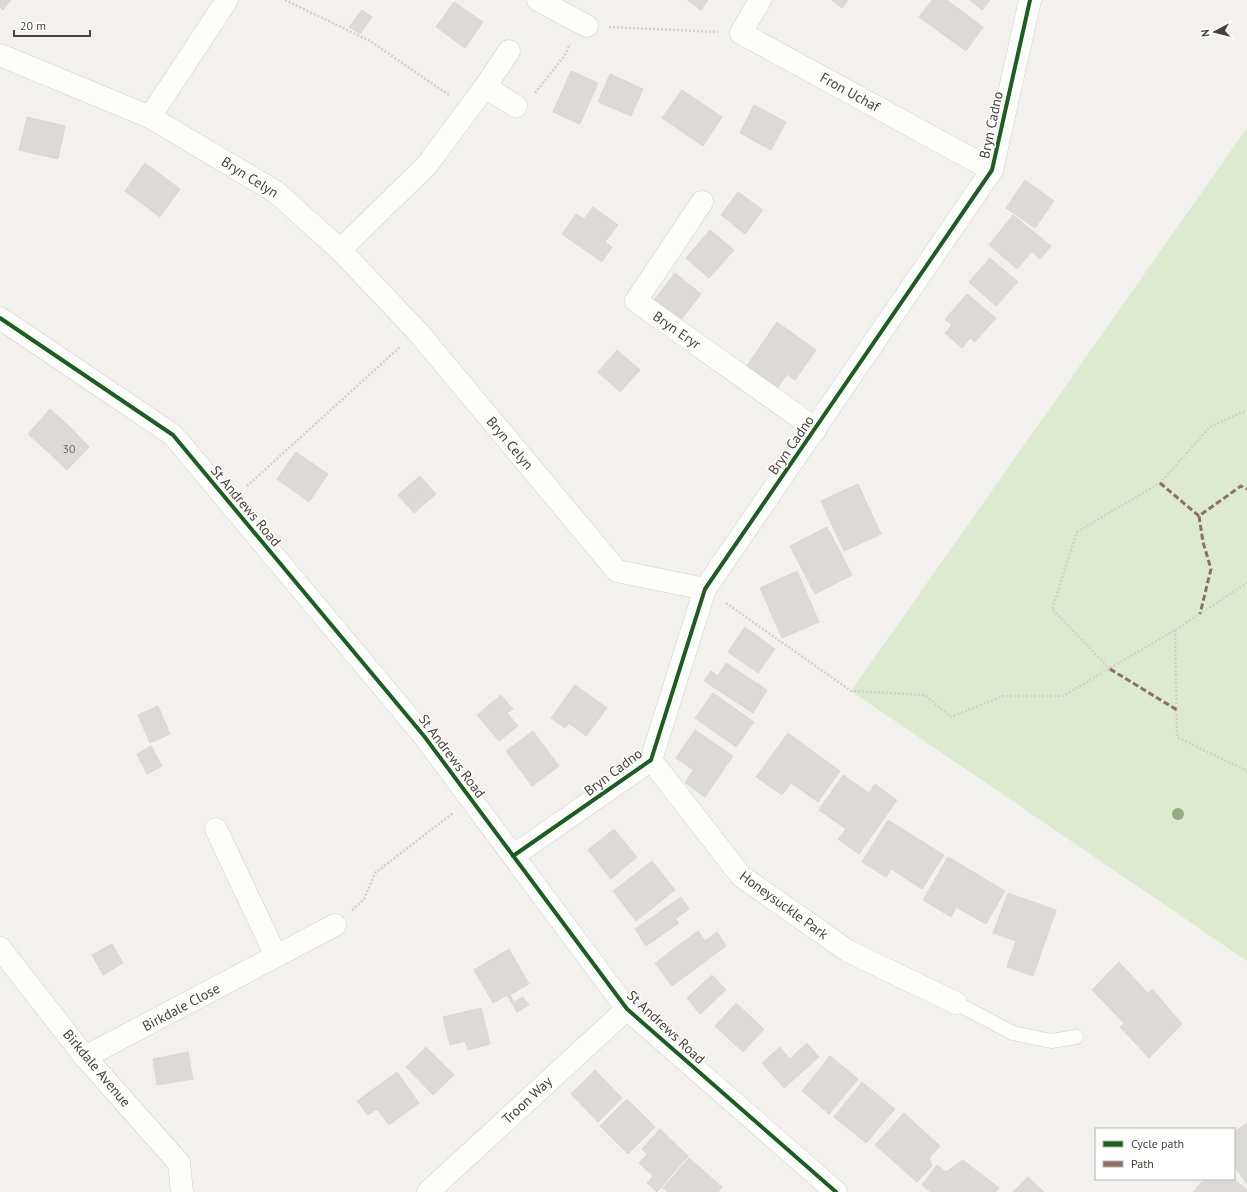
<svg xmlns="http://www.w3.org/2000/svg" width="1247" height="1192" font-family="'PT Sans',sans-serif">
<style>
.park{fill:#deeacf}
.building{fill:#dcdad6;stroke:#dad8d3}
.lines{fill:none;stroke-linecap:round;stroke-linejoin:round}
.service-casing{stroke:#d0cfcb;stroke-width:15}
.minor-casing{stroke:#d0cfcb;stroke-width:23}
.path{stroke:#d2d1cb;stroke-width:2.5;stroke-dasharray:2 2;stroke-linecap:butt}
.service{stroke:#fdfdfc;stroke-width:14}
.minor{stroke:#fdfdfc;stroke-width:22}
.quiet{stroke:#8d6e63;stroke-width:3;stroke-dasharray:6 3;stroke-linecap:butt}
.cycleway-casing{stroke:#fff;stroke-width:6}
.cycleway{stroke:#1b5e20;stroke-width:4}
.tree{fill:#94ad85}
.labels{text-anchor:middle;stroke-width:3;stroke-linejoin:round;paint-order:stroke}
.number-label{font-size:12px;fill:#6e6a61}
.street-label{font-size:14px;fill:#484339;stroke:#fff}
</style>
<rect width="100%" height="100%" fill="#f2f1ed"/>
<!-- park -->
<path class="park" d="M1247 128V961L851 691Z"/>
<!-- building -->
<g class="building">
<path d="M0 0H11L3 10 0 7Z"/>
<path d="M687 0H708L701 10Z"/>
<path d="M832 0H848L842 8Z"/>
<path d="M932 0H947L983 27 966 51 919 17Z"/>
<path d="M970 0H990L982 10Z"/>
<path d="M454 2 483 22 465 48 436 27Z"/>
<path d="M362 10 372 17 360 34 349 27Z"/>
<path d="M571 71 598 83 580 124 553 112Z"/>
<path d="M610 74 643 89 631 116 598 102Z"/>
<path d="M682 90 722 117 703 146 662 118Z"/>
<path d="M754 105 786 122 771 150 740 133Z"/>
<path d="M27 117 65 126 58 159 19 150Z"/>
<path d="M145 163 180 189 160 217 125 191Z"/>
<path d="M1025 180 1054 201 1035 228 1006 208Z"/>
<path d="M738 192 763 210 745 234 721 215Z"/>
<path d="M593 207 618 225 605 242 612 247 602 262 562 234 576 214 584 219Z"/>
<path d="M1013 215 1051 246 1040 259 1032 252 1017 269 989 245Z"/>
<path d="M710 230 734 250 709 278 686 258Z"/>
<path d="M990 258 1018 282 996 306 969 282Z"/>
<path d="M675 273 701 294 677 325 651 304Z"/>
<path d="M967 294 996 318 975 342 970 338 962 348 945 333 952 325 945 319Z"/>
<path d="M777 322 816 350 795 380 787 374 777 389 746 367Z"/>
<path d="M617 350 640 370 620 392 598 372Z"/>
<path d="M50 409 71 428 48 452 28 434Z"/>
<path d="M71 428 89 447 67 470 48 452Z"/>
<path d="M296 452 328 474 309 502 277 479Z"/>
<path d="M420 476 428 485 406 504 398 495Z"/>
<path d="M858 484 881 534 844 551 821 501Z"/>
<path d="M428 485 436 494 414 513 406 504Z"/>
<path d="M827 527 852 575 815 594 790 546Z"/>
<path d="M797 571 819 622 782 638 760 588Z"/>
<path d="M745 627 775 649 758 673 728 652Z"/>
<path d="M726 663 767 690 753 713 704 681 711 671 718 676Z"/>
<path d="M575 685 607 708 586 736 569 723 565 728 551 718Z"/>
<path d="M713 693 754 722 736 747 695 718Z"/>
<path d="M501 695 513 709 507 713 518 726 499 741 477 715Z"/>
<path d="M158 706 170 734 150 743 138 715Z"/>
<path d="M695 730 733 756 705 797 685 783 693 770 676 758Z"/>
<path d="M533 731 559 766 532 786 506 751Z"/>
<path d="M788 733 840 771 818 802 791 783 782 795 756 777Z"/>
<path d="M151 746 162 766 147 774 137 754Z"/>
<path d="M843 775 869 793 875 784 897 800 859 854 838 839 846 829 819 810Z"/>
<path d="M888 820 944 855 922 889 891 869 886 877 862 862Z"/>
<path d="M614 829 637 857 611 879 588 850Z"/>
<path d="M948 857 1005 891 986 924 956 907 951 917 923 900Z"/>
<path d="M652 861 675 890 636 921 613 891Z"/>
<path d="M1008 893 1056 910 1033 976 1007 967 1016 941 993 933Z"/>
<path d="M681 897 689 909 675 919 679 923 646 946 635 929Z"/>
<path d="M698 931 705 941 717 932 726 946 672 986 655 963Z"/>
<path d="M112 944 123 963 103 975 92 955Z"/>
<path d="M509 949 529 984 510 995 514 1002 523 997 529 1005 517 1012 507 995 493 1003 474 970Z"/>
<path d="M1119 962 1148 993 1152 989 1182 1024 1149 1058 1120 1027 1124 1023 1092 990Z"/>
<path d="M712 975 726 990 700 1014 687 998Z"/>
<path d="M736 1003 764 1029 743 1052 715 1026Z"/>
<path d="M481 1008 490 1044 468 1050 465 1041 450 1045 443 1017Z"/>
<path d="M807 1043 819 1057 784 1088 762 1063 780 1047 790 1059Z"/>
<path d="M426 1047 454 1075 433 1095 406 1067Z"/>
<path d="M188 1052 193 1079 157 1085 153 1059Z"/>
<path d="M830 1056 858 1079 829 1114 802 1091Z"/>
<path d="M595 1070 622 1098 598 1122 571 1094Z"/>
<path d="M397 1072 419 1103 389 1125 377 1109 368 1115 357 1101Z"/>
<path d="M862 1082 895 1109 866 1143 834 1117Z"/>
<path d="M627 1099 655 1127 628 1154 600 1126Z"/>
<path d="M904 1113 940 1146 929 1158 932 1166 917 1182 875 1145Z"/>
<path d="M1247 1123V1184L1234 1166V1132Z"/>
<path d="M660 1129 688 1156 657 1192 647 1183 653 1176 639 1163 647 1154 642 1149Z"/>
<path d="M689 1158 722 1187 718 1192H668L663 1188Z"/>
<path d="M963 1160 999 1188 996 1192H931L922 1185 937 1165 946 1172Z"/>
<path d="M1028 1177 1044 1192H1013Z"/>
<path d="M1204 1179H1234L1247 1190V1192H1193Z"/>
</g>
<g class="lines">
<defs>
<path id="service" d="M956 1003 1013 1033 1051 1041 1076 1037"/>
<g id="minor">
<path d="M538 0 587 26"/>
<path d="M760 0 741 33 992 170"/>
<path d="M0 55 150 117 276 192 340 250 417 331 617 571 705 589"/>
<path d="M485 87 509 51"/>
<path d="M150 117 227 0"/>
<path d="M702 202 636 301 816 429"/>
<path d="M340 250 427 165 485 87 516 106"/>
<path d="M0 318 173 435 424 736 627 1009 836 1192"/>
<path d="M651 760 741 876 848 951 956 1003"/>
<path d="M216 829 276 956"/>
<path d="M513 856 651 760 705 589 992 170 1030 0"/>
<path d="M0 948 85 1057 179 1163 182 1192"/>
<path d="M85 1057 335 925"/>
<path d="M428 1192 627 1009"/>
</g>
</defs>
<!-- service casing -->
<use href="#service" class="service-casing"/>
<!-- minor casing -->
<use href="#minor" class="minor-casing"/>
<!-- path -->
<g class="path">
<path d="M285 0 370 41 449 95"/>
<path d="M609 27 718 32"/>
<path d="M535 93 565 55 570 44"/>
<path d="M247 486 400 347"/>
<path d="M726 603 851 691 925 695 951 717 1003 696H1063L1175 630 1247 583"/>
<path d="M1175 630 1177 737 1247 771"/>
<path d="M1110 669 1052 609 1077 532 1160 483 1210 427 1247 410"/>
<path d="M352 910 364 899 375 873 453 813"/>
</g>
<!-- service -->
<use href="#service" class="service"/>
<!-- minor -->
<use href="#minor" class="minor"/>
<!-- quiet -->
<g class="quiet">
<path d="M1160 483 1199 516 1241 486 1247 489"/>
<path d="M1199 516 1203 542 1211 569 1200 614"/>
<path d="M1110 669 1177 710"/>
</g>
<defs>
<g id="cycleway">
<path d="M0 318 173 435 424 736 627 1009 836 1192"/>
<path d="M513 856 651 760 705 589 992 170 1030 0"/>
</g>
</defs>
<!-- cycleway casing -->
<use href="#cycleway" class="cycleway-casing"/>
<!-- cycleway -->
<use href="#cycleway" class="cycleway"/>
</g>
<!-- trees -->
<circle class="tree" cx="1178" cy="814" r="6"/>
<g class="labels">
<!-- number labels -->
<g class="number-label">
<text x="69" y="453">30</text>
</g>
<!-- street labels -->
<g class="street-label">
<text transform="translate(850 92) rotate(29)" y="5">Fron Uchaf</text>
<text transform="translate(991 125) rotate(-78)" y="5">Bryn Cadno</text>
<text transform="translate(250 177) rotate(32)" y="5">Bryn Celyn</text>
<text transform="translate(677 330) rotate(35)" y="5">Bryn Eryr</text>
<text transform="translate(510 443) rotate(50)" y="5">Bryn Celyn</text>
<text transform="translate(791 445) rotate(-55)" y="5">Bryn Cadno</text>
<text transform="translate(246 506) rotate(50)" y="5">St Andrews Road</text>
<text transform="translate(452 756) rotate(53)" y="5">St Andrews Road</text>
<text transform="translate(613 772) rotate(-37)" y="5">Bryn Cadno</text>
<text transform="translate(784 905) rotate(36)" y="5">Honeysuckle Park</text>
<text transform="translate(181 1007) rotate(-28)" y="5">Birkdale Close</text>
<text transform="translate(666 1027) rotate(43)" y="5">St Andrews Road</text>
<text transform="translate(97 1068) rotate(50)" y="5">Birkdale Avenue</text>
<text transform="translate(527 1100) rotate(-43)" y="5">Troon Way</text>
</g>
</g>
<!-- legend -->
<rect x="1095" y="1128" width="140" height="52" fill="#ffffff" stroke="#b6b4b0"/>
<rect x="1103" y="1141" width="20" height="6" fill="#1b5e20" stroke="#b6b4b0"/>
<text x="1131" y="1148" font-size="12" fill="#484339">Cycle path</text>
<rect x="1103" y="1161" width="20" height="6" fill="#8d6e63" stroke="#b6b4b0"/>
<text x="1131" y="1168" font-size="12" fill="#484339">Path</text>
<!-- north arrow -->
<g transform="translate(1215 32) rotate(263)" stroke="#ffffff" stroke-width="3" paint-order="stroke">
<path d="M0-3L7 15L0 10L-7 15Z" fill="#484339"/>
<text y="-6" font-size="11" font-weight="bold" text-anchor="middle" fill="#484339">N</text>
</g>
<!-- scale -->
<path d="M14 30v6h76v-6" fill="none" stroke="#484339" stroke-width="2"/>
<text x="20" y="30" font-size="12" fill="#484339" stroke="#ffffff" stroke-width="3" paint-order="stroke">20 m</text>
</svg>
